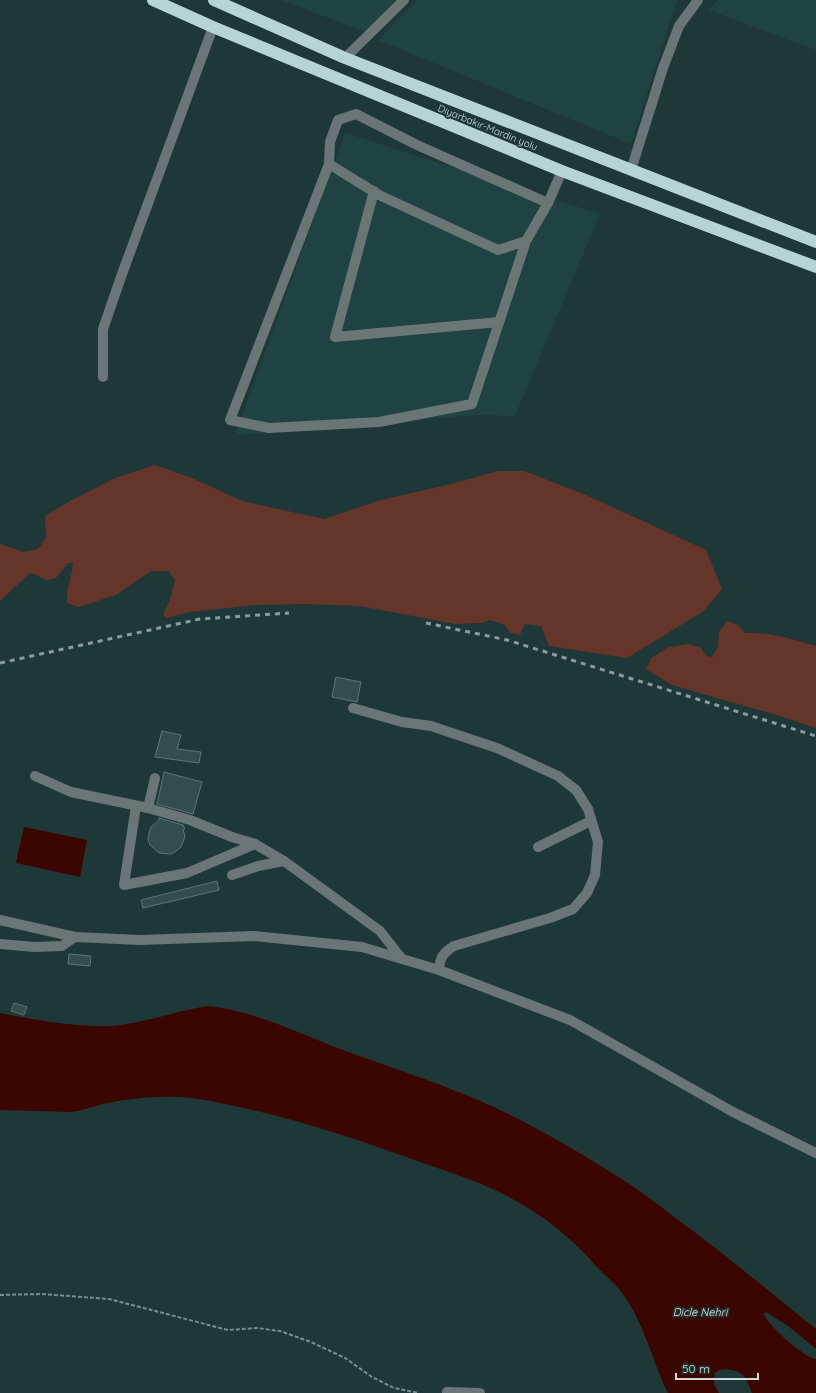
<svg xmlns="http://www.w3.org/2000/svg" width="816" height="1393" font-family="Quicksand,sans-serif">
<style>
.built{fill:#1f4342}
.green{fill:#65352a}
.water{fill:#3c0600}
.building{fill:#334d4c;stroke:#5b7675}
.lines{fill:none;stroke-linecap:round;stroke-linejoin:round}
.path{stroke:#7a8e8d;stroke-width:2;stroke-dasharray:4 2;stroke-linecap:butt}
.minor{stroke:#6a7676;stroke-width:10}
.highway{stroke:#b6d4d2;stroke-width:12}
.rail{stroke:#8a9d9c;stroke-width:3;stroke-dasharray:5 5;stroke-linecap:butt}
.labels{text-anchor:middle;stroke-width:3.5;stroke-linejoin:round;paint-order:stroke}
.street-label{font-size:10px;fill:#ccdbda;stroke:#1e3837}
.water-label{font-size:11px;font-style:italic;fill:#f5ddd8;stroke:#1e3837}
</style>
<rect width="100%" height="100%" fill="#1e3837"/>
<!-- built -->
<g class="built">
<path d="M282 0H398L365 32Z"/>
<path d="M417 0H677L631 144 378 40Z"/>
<path d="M718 0H816V50L709 10Z"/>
<path d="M345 133 600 214 515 416 476 415 235 435Z"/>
</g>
<!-- green -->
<g class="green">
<path d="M155 465 192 478 242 501 324 519 381 500 451 484 498 471H524L586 495 706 550 722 589 704 611 627 658 549 646 541 626 525 624 520 635 510 633 505 625 490 620 480 623 455 624 360 606 305 604 257 605 189 612 167 618 163 615 170 599 175 581 169 571H151L116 595 97 601 79 607 67 603C66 587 72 578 73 563H68L56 578 46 580 37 575 30 573 0 601V544L23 552 38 549 46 538 45 516 68 502 115 478Z"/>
<path d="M727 621 738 625 745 633C770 632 793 639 816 646V728L780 716 672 685 646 669 651 658 669 647 689 644 701 648 706 656 712 657 718 647 719 632Z"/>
</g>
<!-- water -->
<g class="water">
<path d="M24 827 87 840 80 877 16 863Z"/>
<path d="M207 1006C253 1010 300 1034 343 1050 393 1068 445 1085 494 1107 542 1130 589 1158 634 1187 647 1196 660 1206 673 1216 722 1252 769 1291 816 1329V1349L788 1326 766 1312 764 1314C766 1324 806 1359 816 1359V1393H752C750 1388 747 1379 743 1375 737 1369 720 1367 715 1373L714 1384 719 1393H668C651 1359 644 1320 619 1289 613 1282 606 1276 599 1269 573 1240 550 1220 516 1201 487 1184 454 1174 423 1163 361 1141 298 1119 234 1106 211 1101 187 1096 163 1097 142 1097 119 1100 99 1105 89 1108 81 1111 71 1112L0 1110V1013C35 1020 74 1027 110 1026 143 1024 175 1011 207 1006Z"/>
</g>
<!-- building -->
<g class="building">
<path d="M336 677 361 682 357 702 332 697Z"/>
<path d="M162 731 181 735 177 749 201 752 199 763 155 757Z"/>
<path d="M164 772 202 782 193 814 157 804Z"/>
<path d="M159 818 183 825 185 829 183 830 185 836 183 842 181 847 176 851 171 854 159 853 150 845 148 839 149 833 151 827 159 820Z"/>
<path d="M217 881 219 890 143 908 141 900Z"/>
<path d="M69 954 91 956 90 966 68 964Z"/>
<path d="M14 1003 27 1007 24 1015 11 1011Z"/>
</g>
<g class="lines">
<!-- path -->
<path class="path" d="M0 1295 42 1294 109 1299 228 1330 257 1328 280 1331 311 1342 345 1358 372 1377 394 1388 419 1393"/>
<!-- minor -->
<g class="minor">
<path d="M345 58 404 0"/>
<path d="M329 164 330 142 338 120 356 114 417 145 548 203"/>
<path d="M631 170 663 68 679 26 698 0"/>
<path d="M374 191 335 337 499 322"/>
<path d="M526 241 498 250 379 195 329 164 230 420 269 428 379 422 472 404 526 241 548 203 562 171"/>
<path d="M103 377V329L122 274 213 27"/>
<path d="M353 708 402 722 431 726 497 748 558 776 576 790 588 809 598 842 595 875 587 893 573 909 550 918 454 946C443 953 440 957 439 970"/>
<path d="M35 776 71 792 148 808 190 820 232 837 255 844 284 861 380 931 402 959"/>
<path d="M136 806 124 885 187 873 255 844"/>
<path d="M148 808 155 778"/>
<path d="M538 847 591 821"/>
<path d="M232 875 258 866 284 861"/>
<path d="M0 920 75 937 140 940 254 936 362 947 439 970 570 1020 733 1112 816 1153"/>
<path d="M0 944 35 947 62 946 75 937"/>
<path d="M447 1392 480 1393"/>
</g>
<!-- highway -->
<g class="highway">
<path d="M153 0 213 27 562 171 816 267"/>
<path d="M214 0 345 58 816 242"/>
</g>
<!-- rail -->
<g class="rail">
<path d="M426 623 507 640 816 736"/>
<path d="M0 663 200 619 289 613"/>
</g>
</g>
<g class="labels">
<!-- street labels -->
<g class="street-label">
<text transform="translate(488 127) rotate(22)" y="4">Diyarbakır-Mardin yolu</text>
</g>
<!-- water labels -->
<g class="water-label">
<text x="700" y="1316">Dicle Nehri</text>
</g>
</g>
<!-- scale -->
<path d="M676 1373v6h82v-6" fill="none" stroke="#ccdbda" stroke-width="2"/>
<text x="682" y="1373" font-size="12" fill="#ccdbda" stroke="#1e3837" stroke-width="3" paint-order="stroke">50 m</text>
</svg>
